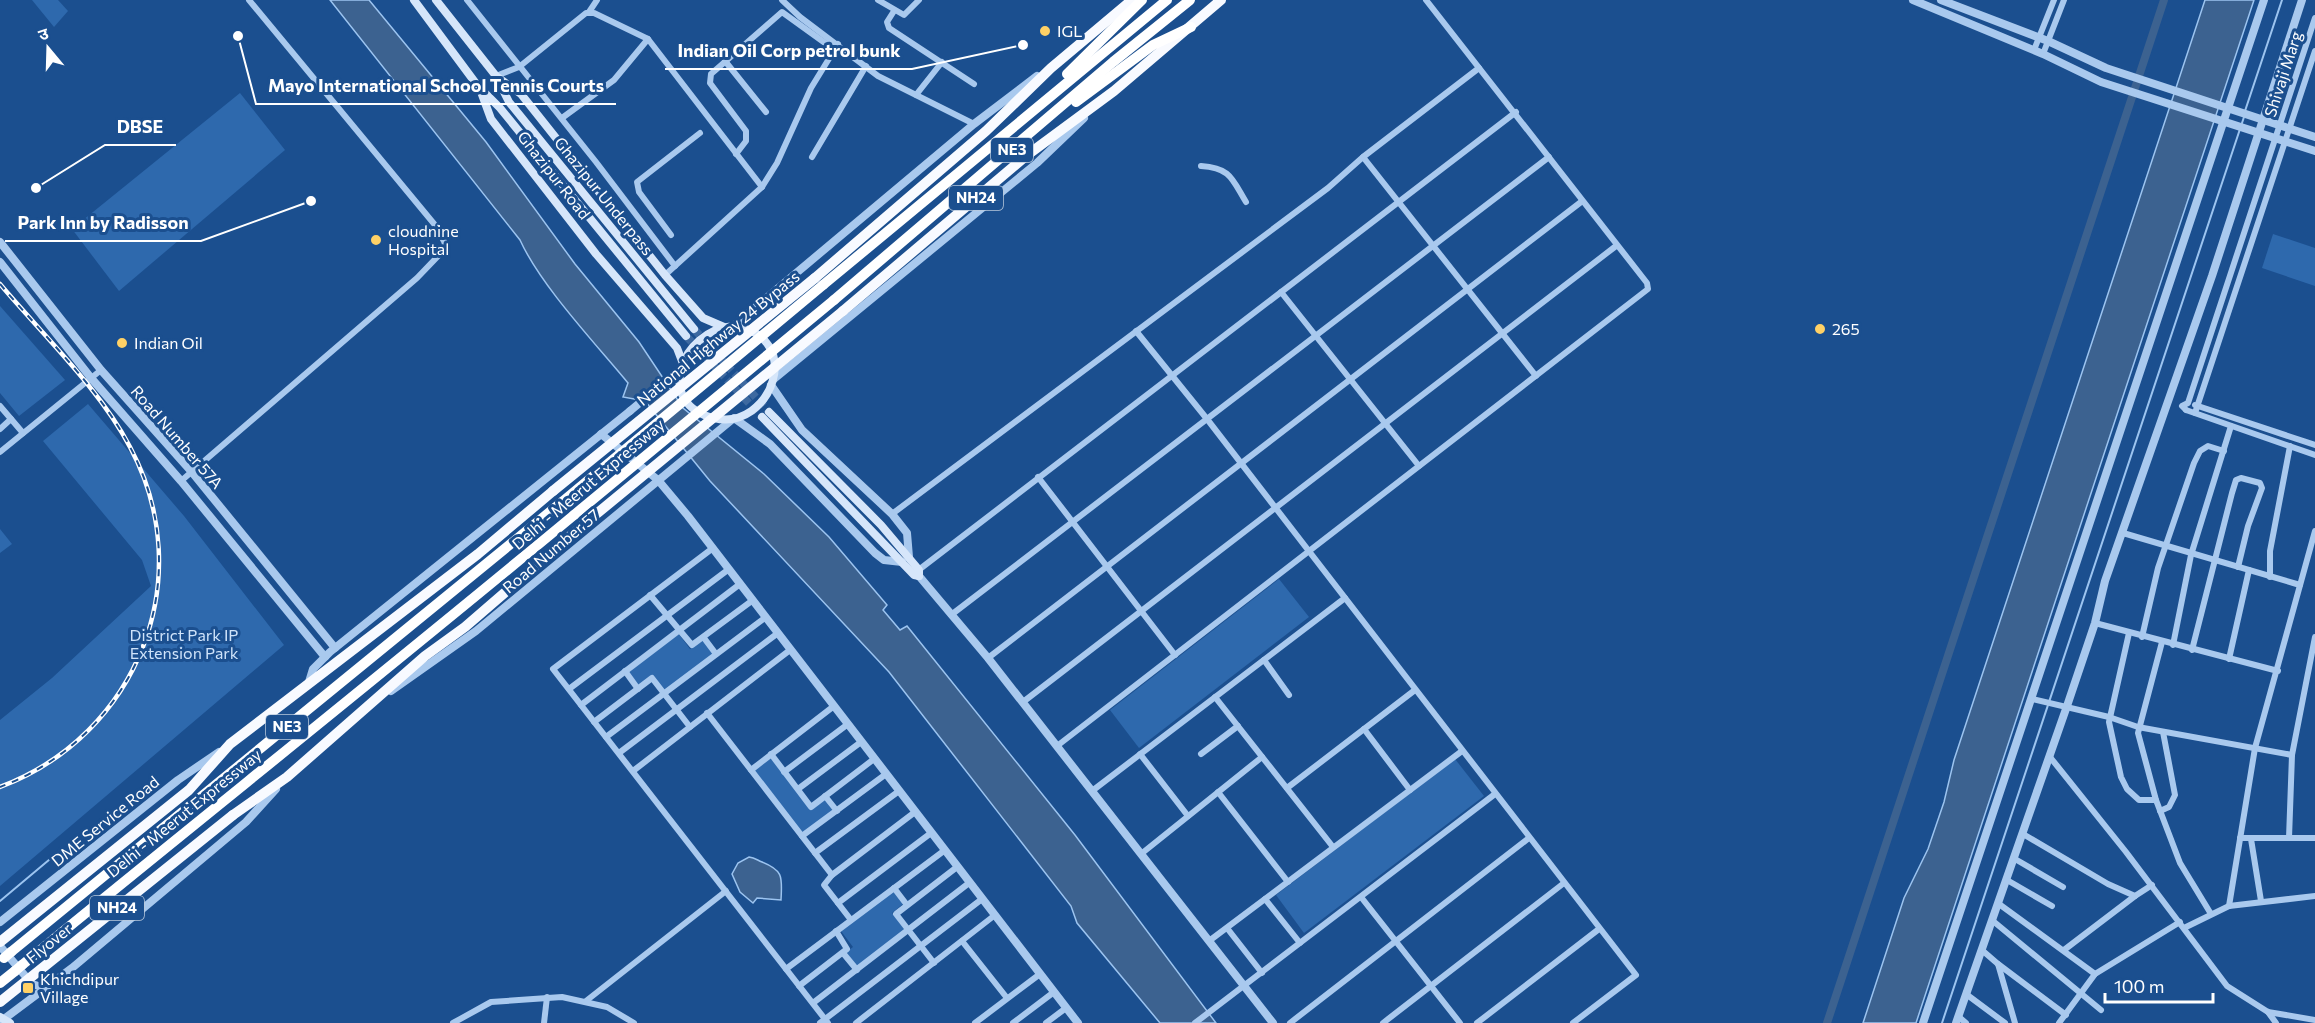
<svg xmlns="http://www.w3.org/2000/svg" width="2315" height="1023" font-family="Commissioner,'Noto Sans Devanagari',sans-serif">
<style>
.green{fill:#2e69ad}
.water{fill:#3c6290;stroke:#9cc4f0;stroke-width:1.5}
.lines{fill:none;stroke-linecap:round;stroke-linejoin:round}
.stream{stroke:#9cc4f0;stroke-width:2}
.canal{stroke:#3c6290;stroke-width:8}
.secondary-tunnel{stroke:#3d69a0;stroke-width:8;stroke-dasharray:8 4;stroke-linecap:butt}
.minor{stroke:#a9c9ee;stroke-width:6}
.tertiary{stroke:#a9c9ee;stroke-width:8}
.secondary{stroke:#d6e6fa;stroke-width:8}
.trunk{stroke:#f8faff;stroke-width:10}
.motorway{stroke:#fff;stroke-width:10}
.rail-casing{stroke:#fff;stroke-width:4.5}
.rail{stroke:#1b4f8f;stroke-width:2;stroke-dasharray:7;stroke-linecap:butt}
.tertiary-bridge{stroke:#a9c9ee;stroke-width:8}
.trunk-bridge{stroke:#f8faff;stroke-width:10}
.motorway-bridge{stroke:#fff;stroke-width:10}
.poi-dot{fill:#ffd166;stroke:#1b4f8f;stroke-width:2}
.labels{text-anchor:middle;stroke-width:6;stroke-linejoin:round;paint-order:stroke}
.shield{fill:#1b4f8f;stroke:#bbcadd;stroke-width:1.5}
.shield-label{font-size:15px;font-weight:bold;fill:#fff}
.poi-label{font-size:16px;fill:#fff;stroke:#1b4f8f;text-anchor:start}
.street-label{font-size:16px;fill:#fff;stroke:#1b4f8f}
.park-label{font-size:16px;fill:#cfe3fa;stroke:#1b4f8f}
.leader{fill:none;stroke:#fff;stroke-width:2}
.callout-dot{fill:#fff;stroke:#1b4f8f;stroke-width:2}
.callout-label{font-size:18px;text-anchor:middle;font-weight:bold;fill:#fff;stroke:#1b4f8f;stroke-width:6;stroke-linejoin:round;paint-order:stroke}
</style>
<rect width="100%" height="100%" fill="#1b4f8f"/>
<!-- green -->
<g class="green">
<path d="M32 0H58L68 11 54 27Z"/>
<path d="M240 93 285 150 119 291 72 229Z"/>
<path d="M2273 234 2315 248V286L2262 268Z"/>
<path d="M0 306 65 380 19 416 0 393Z"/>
<path d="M88 404 184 516 284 645 0 886V720L52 678 151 586 142 560 43 441Z"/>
<path d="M0 529 12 544 0 553Z"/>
<path d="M1279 579 1309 617 1139 748 1110 710Z"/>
<path d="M678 633 690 649 704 640 714 654 665 692 652 676 638 686 627 672Z"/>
<path d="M771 758 810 809 825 798 835 810 803 835 754 771Z"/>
<path d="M1455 759 1484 796 1304 933 1276 895Z"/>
<path d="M893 891 903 904 892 913 905 930 857 967 846 952 853 947 841 931Z"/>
</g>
<!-- water -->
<g class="water">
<path d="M330 0H369L486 142 575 264 639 342 683 408 764 474 829 537 887 605 883 610 900 630 907 626 1075 835 1216 1023H1160L1077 923 1071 906 889 672 710 481 645 401 623 397 628 383C595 343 541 286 520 240Z"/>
<path d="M2205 0H2254L1916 1023H1863L1904 898 1928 849 1944 802 1954 760Z"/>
<path d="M749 857C755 858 757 860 762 862 784 871 782 877 781 900L757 898 753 903 740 892 732 874 738 863Z"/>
</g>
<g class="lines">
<!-- stream -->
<g class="stream">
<path d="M2245 111 2282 0"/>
<path d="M0 901 62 849"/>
<path d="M1942 1023 2244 117"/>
</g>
<!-- canal -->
<path class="canal" d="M1827 1023 2164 0"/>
<!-- secondary-tunnel -->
<g class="secondary-tunnel">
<path d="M694 329 769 412"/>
<path d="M686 336 762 417"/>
</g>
<!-- minor -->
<g class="minor">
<path d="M467 0 596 162 675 266"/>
<path d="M782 0 800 17 878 76 974 124"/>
<path d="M878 0 904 15 919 0"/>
<path d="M894 11 887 22 889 28 974 84"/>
<path d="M589 12 597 0"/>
<path d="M2034 50 2054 0"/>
<path d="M2043 54 2064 0"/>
<path d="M725 61 766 112"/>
<path d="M496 76 519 67 586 13H594L648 39 762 187"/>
<path d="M916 95 942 62"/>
<path d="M562 118 614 80 648 39"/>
<path d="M736 154 746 141V131L710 83 711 74 782 12 825 43"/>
<path d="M812 157 866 66"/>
<path d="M1363 157 1536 376"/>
<path d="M1201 166C1231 168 1232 179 1246 202"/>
<path d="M671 235 639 192 637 182 700 133"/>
<path d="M665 275 762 187 777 163 811 88 838 44"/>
<path d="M1281 292 1419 466"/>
<path d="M1136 331 1207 419 1636 975 1573 1023"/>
<path d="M2195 405 2315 445"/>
<path d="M0 406 23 433"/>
<path d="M2186 410 2182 406 2188 403 2315 18"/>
<path d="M2186 410 2315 455"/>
<path d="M2195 413 2315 51"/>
<path d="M0 429 11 419"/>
<path d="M0 452 101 370"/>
<path d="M1038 477 1175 655"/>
<path d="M181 481 417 278 442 252 445 243 435 225 249 0"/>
<path d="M892 514 1328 188 1363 157 1479 68"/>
<path d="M2123 533 2300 585"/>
<path d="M713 548 553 669 828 1023"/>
<path d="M916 572 1516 112"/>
<path d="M2270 577V551L2290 446"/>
<path d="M650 595 692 645 753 600"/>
<path d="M951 615 1549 157"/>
<path d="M2095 623 2278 671"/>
<path d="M2129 633 2109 722 2121 777 2127 789 2139 800H2156L2180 863 2211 914"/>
<path d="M2142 637 2158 568 2194 463 2200 451 2208 446 2224 451"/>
<path d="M704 638 716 654"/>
<path d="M2173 645 2191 555 2231 426"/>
<path d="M2192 650 2232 493 2236 480 2241 478 2260 483 2262 488 2248 526 2238 567"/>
<path d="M988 658 1581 202"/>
<path d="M2229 659 2249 570"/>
<path d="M1264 660 1289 695"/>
<path d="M625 671 638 689"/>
<path d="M569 689 729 569"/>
<path d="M1215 697 1333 847"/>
<path d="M2032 699 2109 717 2138 727 2292 755"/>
<path d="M1023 702 1616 246"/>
<path d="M581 705 740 584"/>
<path d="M707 713 832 875 915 812"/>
<path d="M594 722 652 678 690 727"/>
<path d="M1364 729 1410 790"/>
<path d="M606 737 766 617"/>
<path d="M1057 746 1648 289 1647 283 1426 0"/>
<path d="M619 753 778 633"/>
<path d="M771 754 811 807 874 759"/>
<path d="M1140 754 1188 816"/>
<path d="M1201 754 1238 726"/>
<path d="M2050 757 2126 852 2227 986 2268 1012 2315 1020"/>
<path d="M751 770 834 706"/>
<path d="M633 771 790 650"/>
<path d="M784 772 848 724"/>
<path d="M1287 788 1415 690"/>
<path d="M798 789 861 742"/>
<path d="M1092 791 1345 598"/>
<path d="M1218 792 1288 882"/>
<path d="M825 796 837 811"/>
<path d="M2156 800 2138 733 2162 642"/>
<path d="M2160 811 2169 807 2175 795 2163 732"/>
<path d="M2023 834 2108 884 2135 896 2152 885"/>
<path d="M802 836 886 774"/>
<path d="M2240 838H2315"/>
<path d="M2289 838 2292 755 2315 637"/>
<path d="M2251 839 2261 901"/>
<path d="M815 853 899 791"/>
<path d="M1141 854 1262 757"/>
<path d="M2015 859 2063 887"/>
<path d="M832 875 824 885 851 920"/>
<path d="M2007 880 2052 906"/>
<path d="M894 888 907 905"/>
<path d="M1361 897 1460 1023"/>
<path d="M1265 899 1300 943"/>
<path d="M838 903 931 833"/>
<path d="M1999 904 2095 974"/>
<path d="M2229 906 2255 748 2315 531"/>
<path d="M1993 921 2101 1010"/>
<path d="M1227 928 1262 973"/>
<path d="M2184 928 2229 906 2315 896"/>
<path d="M962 941 1007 998"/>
<path d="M1209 941 1462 751"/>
<path d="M2064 950 2135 896"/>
<path d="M1983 951 1998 964 2015 1023"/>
<path d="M843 953 857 970"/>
<path d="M934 963 896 914 957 867"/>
<path d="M1998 964 2066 1015"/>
<path d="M786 969 945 850"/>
<path d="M799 986 847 949 836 931"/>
<path d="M1966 994 2005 1023"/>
<path d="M586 1001 726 891"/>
<path d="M813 1003 969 883"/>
<path d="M2268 1012 2276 1023"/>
<path d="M1959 1017 1966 1023"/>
<path d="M453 1023 491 1002 562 997 607 1007 634 1023"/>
<path d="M544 1023 547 997"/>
<path d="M820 1023 982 899"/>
<path d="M856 1023 995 915"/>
<path d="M975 1023 1040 974"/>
<path d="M1013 1023 1054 992"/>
<path d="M1046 1023 1066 1008"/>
<path d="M1195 1023 1495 794"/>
<path d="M1290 1023 1529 838"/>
<path d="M1383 1023 1564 883"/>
<path d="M1477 1023 1599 929"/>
<path d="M2059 1023 2095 974 2180 922"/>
</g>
<!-- tertiary -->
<g class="tertiary">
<path d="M1913 0 2043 54 2101 82 2315 151"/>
<path d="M1941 0 2048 41 2106 68 2315 137"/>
<path d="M0 242 101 370 191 471 335 648"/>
<path d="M0 262 91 378 181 481 325 657"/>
<path d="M733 326 974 124 1037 76"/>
<path d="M774 379 1037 163 1084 118"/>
<path d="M771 385 802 430 892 514 907 533 909 557"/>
<path d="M601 434 658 480 688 516 1078 1023"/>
<path d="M919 576 988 658 1273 1023"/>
<path d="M309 682 313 669 330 652 630 411"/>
<path d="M391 691 476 631 734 418 770 444 875 553 884 560 902 562"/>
<path d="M0 922 178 780 219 752"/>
<path d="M0 946 32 984 45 988"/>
<path d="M0 1022 72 968 246 822 276 789"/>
<path d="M1923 1023 2264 0"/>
<path d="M1956 1023 2067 706 2095 623 2105 581 2212 276 2302 0"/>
</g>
<!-- secondary -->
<g class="secondary">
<path d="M414 0 480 89 491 119 596 254 677 348 682 361"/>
<path d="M436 0 496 76 521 94 665 275 703 318 724 327"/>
<path d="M498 80 509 102 694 329"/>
<path d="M483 91 500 108 686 336"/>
<path d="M733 326C807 336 771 432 714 418 654 404 680 331 733 326Z"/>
<path d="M769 412 881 525 919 570V576"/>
<path d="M762 417 914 575 919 576"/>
<path d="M0 1017 10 1023"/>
</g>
<!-- trunk -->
<g class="trunk">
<path d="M815 278 986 131 1051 68 1132 0"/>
<path d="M843 311 1026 156 1114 91 1221 0"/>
<path d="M233 815 287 777 425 656 465 627 583 525"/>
<path d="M0 942 189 790 230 744 478 554 553 491"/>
</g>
<!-- motorway -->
<g class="motorway">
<path d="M1067 74 1142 0"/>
<path d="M1076 102 1153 45 1191 27"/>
<path d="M823 285 1167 0"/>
<path d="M834 300 1113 62 1190 0"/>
<path d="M11 952 562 502"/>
<path d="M22 965C205 815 391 667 574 515"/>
<path d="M0 983 15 971"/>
</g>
<defs>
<path id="rail" d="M0 284C42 334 100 389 130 447 200 578 138 735 0 787"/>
</defs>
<!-- rail casing -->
<use href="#rail" class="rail-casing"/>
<!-- rail -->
<use href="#rail" class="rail"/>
<!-- tertiary-bridge -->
<path class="tertiary-bridge" d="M630 411 673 375"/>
<!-- trunk-bridge -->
<g class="trunk-bridge">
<path d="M553 491 815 278"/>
<path d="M583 525 843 311"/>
<path d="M0 1002 233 815"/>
</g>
<!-- motorway-bridge -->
<g class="motorway-bridge">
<path d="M562 502 823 285"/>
<path d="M574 515 834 300"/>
<path d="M4 958 11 952"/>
<path d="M15 971 22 965"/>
</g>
</g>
<!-- markers -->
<g class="poi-dot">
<circle cx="1045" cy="31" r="6"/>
<circle cx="376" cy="240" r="6"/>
<circle cx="1820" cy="329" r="6"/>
<circle cx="122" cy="343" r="6"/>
<rect x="22" y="982" width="12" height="12" rx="3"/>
</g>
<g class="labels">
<!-- shield labels -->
<g class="shield">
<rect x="991" y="138" width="42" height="24" rx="4.5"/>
<rect x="949" y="186" width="54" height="24" rx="4.5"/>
<rect x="266" y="715" width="42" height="24" rx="4.5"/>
<rect x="90" y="896" width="54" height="24" rx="4.5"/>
</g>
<g class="shield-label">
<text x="1012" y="155">NE3</text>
<text x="976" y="203">NH24</text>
<text x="287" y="732">NE3</text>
<text x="117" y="913">NH24</text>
</g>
<!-- poi labels -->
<g class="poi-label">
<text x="1057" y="37">IGL</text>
<text x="388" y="237">cloudnine<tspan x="388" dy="18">Hospital</tspan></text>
<text x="1832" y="335">265</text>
<text x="134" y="349">Indian Oil</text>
<text x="40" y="985">Khichdipur<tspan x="40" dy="18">Village</tspan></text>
</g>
<!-- street labels -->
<g class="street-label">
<text transform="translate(2283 74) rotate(-72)" y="6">Shivaji Marg</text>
<text transform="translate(554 175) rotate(52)" y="6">Ghazipur Road</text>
<text transform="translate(604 196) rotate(51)" y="6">Ghazipur Underpass</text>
<text transform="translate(718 338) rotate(-39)" y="6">National Highway 24 Bypass</text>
<text transform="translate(177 437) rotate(49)" y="6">Road Number 57A</text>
<text transform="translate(588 484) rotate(-40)" y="6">Delhi - Meerut Expressway</text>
<text transform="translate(551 551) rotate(-40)" y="6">Road Number 57</text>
<text transform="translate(184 813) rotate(-39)" y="6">Delhi - Meerut Expressway</text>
<text transform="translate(105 821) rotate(-39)" y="6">DME Service Road</text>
<text transform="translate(49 943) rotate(-39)" y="6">Flyover</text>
</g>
<!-- park labels -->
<g class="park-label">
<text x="184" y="641">District Park IP<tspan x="184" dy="18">Extension Park</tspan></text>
</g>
</g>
<!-- callouts -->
<path class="leader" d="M1023 45L912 69H665M238 36L256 104H616M36 188L105 145H176M311 201L201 241H5"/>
<g class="callout-dot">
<circle cx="1023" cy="45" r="6"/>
<circle cx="238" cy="36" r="6"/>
<circle cx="36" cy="188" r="6"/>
<circle cx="311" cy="201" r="6"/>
</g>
<g class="callout-label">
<text x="789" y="57">Indian Oil Corp petrol bunk</text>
<text x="436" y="92">Mayo International School Tennis Courts</text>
<text x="140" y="133">DBSE</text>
<text x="103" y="229">Park Inn by Radisson</text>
</g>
<!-- north arrow -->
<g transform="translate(48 48) rotate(341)" stroke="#1b4f8f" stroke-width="4.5" paint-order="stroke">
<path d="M0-4.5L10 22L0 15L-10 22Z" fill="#ffffff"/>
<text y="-9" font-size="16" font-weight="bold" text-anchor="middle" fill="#ffffff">उ</text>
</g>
<!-- scale -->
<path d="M2105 993v9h108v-9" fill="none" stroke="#ffffff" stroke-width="3"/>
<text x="2114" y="993" font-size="18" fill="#ffffff" stroke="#1b4f8f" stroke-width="4.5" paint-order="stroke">100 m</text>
</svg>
